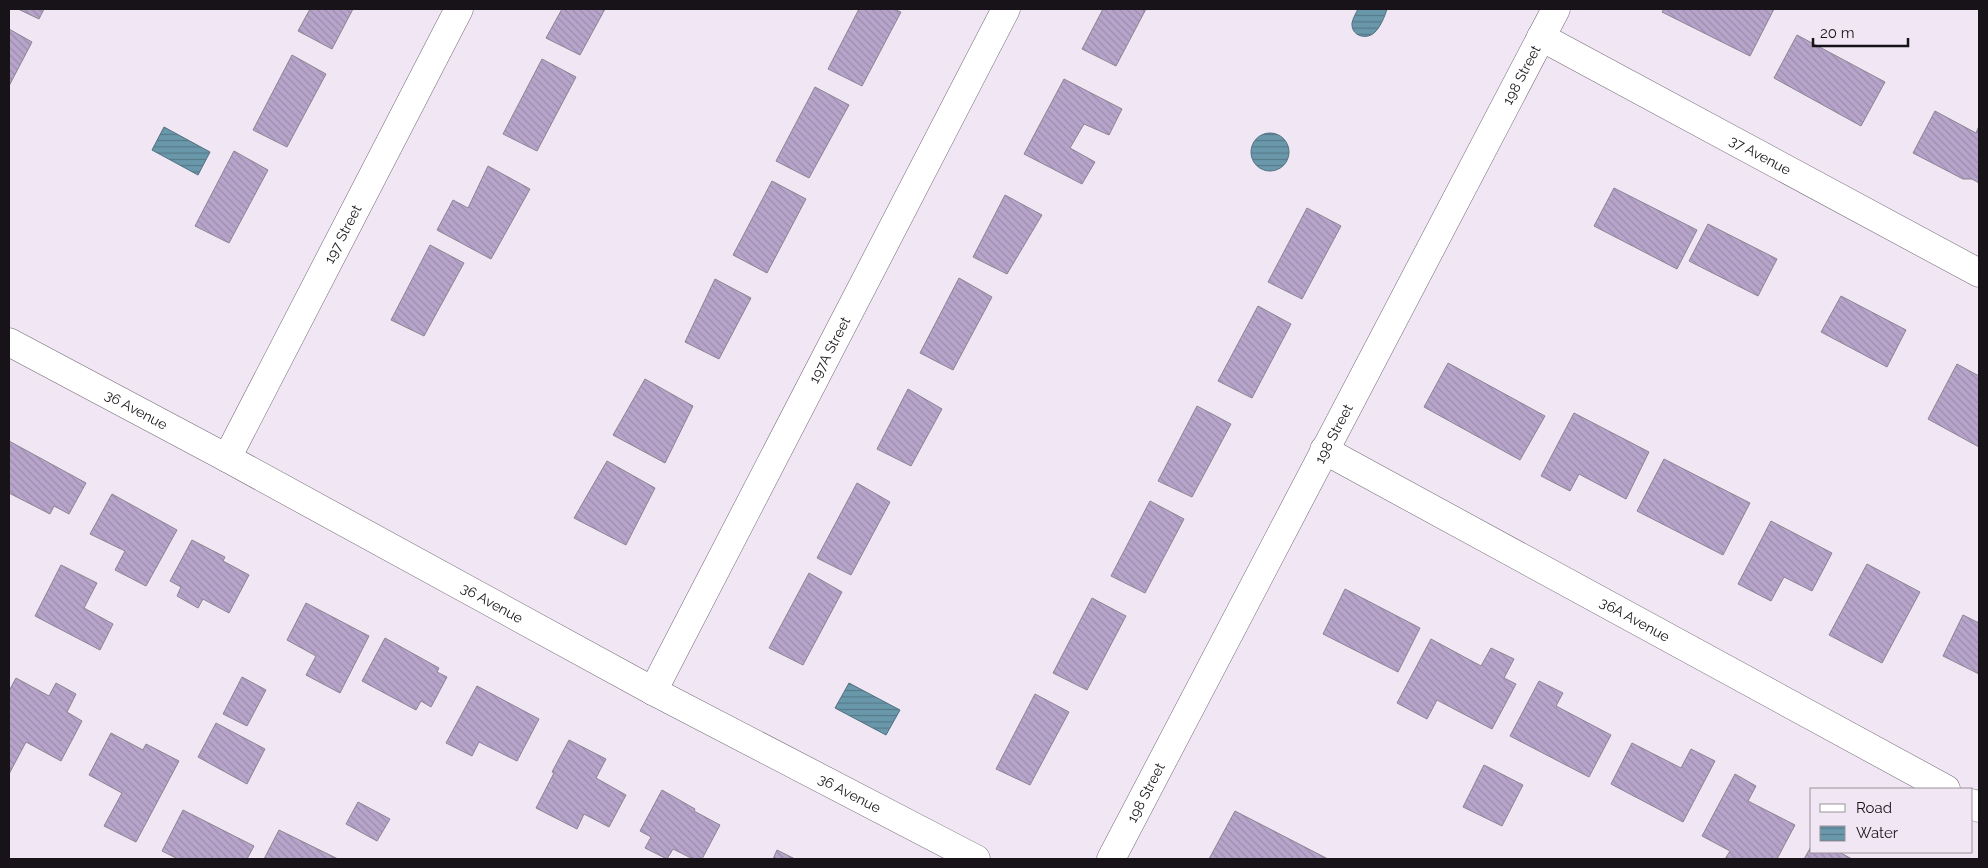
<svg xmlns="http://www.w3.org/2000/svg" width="1988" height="868" font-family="Raleway,sans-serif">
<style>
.water{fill:url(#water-rules);stroke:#51707f}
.building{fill:url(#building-back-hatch);stroke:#8b8492}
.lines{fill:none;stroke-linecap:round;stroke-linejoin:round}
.street-casing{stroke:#736a76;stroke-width:29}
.secondary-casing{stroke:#736a76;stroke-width:29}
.street{stroke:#fff;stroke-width:28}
.secondary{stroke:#fff;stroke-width:28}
.labels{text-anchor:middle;stroke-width:4.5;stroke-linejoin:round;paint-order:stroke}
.street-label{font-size:14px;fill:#171318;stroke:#f1e6f4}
</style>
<defs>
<pattern id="water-rules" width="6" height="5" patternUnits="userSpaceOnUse" patternTransform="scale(1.25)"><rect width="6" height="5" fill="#6a98ab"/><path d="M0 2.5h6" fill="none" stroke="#567b8a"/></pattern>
<pattern id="building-back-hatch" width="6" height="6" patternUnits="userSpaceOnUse" patternTransform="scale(1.25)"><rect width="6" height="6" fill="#b7a4ca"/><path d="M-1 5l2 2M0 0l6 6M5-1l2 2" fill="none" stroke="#9d8cad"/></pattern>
</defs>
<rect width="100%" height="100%" fill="#f1e6f4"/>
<!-- water -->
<g class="water">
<path d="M1358 9H1387C1385 16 1380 28 1374 33 1366 40 1351 36 1352 23 1353 18 1356 13 1358 9Z"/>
<path d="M164 127 210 152 198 175 152 150Z"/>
<circle cx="1270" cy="152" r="19"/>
<path d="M849 683 900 710 886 735 835 708Z"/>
</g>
<!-- building -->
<g class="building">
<path d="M18 9H44L39 19Z"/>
<path d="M310 9H353L332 49 298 31Z"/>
<path d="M562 9H605L580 55 546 38Z"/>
<path d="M859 9H894L901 12 862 86 828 69Z"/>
<path d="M1103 9H1146L1116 66 1082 49Z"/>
<path d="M1664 9H1774L1750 56 1662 12Z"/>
<path d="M9 29 32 42 9 86Z"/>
<path d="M1797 35 1885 82 1861 126 1774 78Z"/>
<path d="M292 55 326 74 287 147 253 130Z"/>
<path d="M542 59 576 77 537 151 503 134Z"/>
<path d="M1064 79 1122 109 1109 135 1084 124 1070 148 1095 162 1082 184 1024 154Z"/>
<path d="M815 87 849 105 809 178 776 161Z"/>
<path d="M1935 111 1976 133 1979 126V183L1972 179H1963L1913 153Z"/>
<path d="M234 151 268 170 229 243 195 226Z"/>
<path d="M488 166 530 189 491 259 437 230 453 200 468 208Z"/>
<path d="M772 181 806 199 767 273 733 255Z"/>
<path d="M1614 188 1697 230 1677 269 1594 226Z"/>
<path d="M1005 195 1042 215 1007 274 973 257Z"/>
<path d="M1307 208 1341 226 1302 299 1268 282Z"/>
<path d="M1708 224 1777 259 1758 296 1689 261Z"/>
<path d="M430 245 464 263 424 336 391 320Z"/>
<path d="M959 278 992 297 953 370 920 353Z"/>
<path d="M715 279 751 298 719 359 685 342Z"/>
<path d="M1841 296 1906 330 1887 367 1821 332Z"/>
<path d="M1258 306 1291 324 1252 398 1218 381Z"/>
<path d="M1448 363 1545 416 1520 460 1424 407Z"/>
<path d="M1957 364 1979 376V447L1928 419Z"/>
<path d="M645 379 693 406 665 463 613 435Z"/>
<path d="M908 389 942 409 911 466 877 449Z"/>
<path d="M1197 406 1231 424 1192 497 1158 481Z"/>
<path d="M1574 413 1649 452 1626 499 1579 474 1570 491 1541 476Z"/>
<path d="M9 441 86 483 69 514 54 506 50 514 9 493Z"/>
<path d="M1664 459 1750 503 1723 555 1637 511Z"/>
<path d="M607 461 655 488 626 545 574 518Z"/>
<path d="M857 483 890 502 851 575 817 558Z"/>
<path d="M112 494 177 530 146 586 115 570 125 551 90 534Z"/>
<path d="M1150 501 1184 519 1145 593 1111 576Z"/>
<path d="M1771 521 1832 553 1812 591 1784 577 1771 601 1738 584Z"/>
<path d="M192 540 225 557 223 561 249 575 229 613 203 599 198 608 177 596 181 587 170 581Z"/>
<path d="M1867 564 1920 592 1882 663 1829 635Z"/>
<path d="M61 565 97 583 84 608 113 624 100 650 35 616Z"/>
<path d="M809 573 842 592 803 665 769 648Z"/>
<path d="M1345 589 1420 628 1398 672 1323 634Z"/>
<path d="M1092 598 1126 616 1087 690 1053 673Z"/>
<path d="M306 603 369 636 340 693 306 675 316 656 287 640Z"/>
<path d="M1963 615 1979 623V674L1943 656Z"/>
<path d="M385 638 439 668 437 672 447 677 431 707 421 701 416 710 362 681Z"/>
<path d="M1431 639 1481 666 1491 648 1514 659 1504 678 1516 684 1492 729 1437 700 1427 719 1397 703Z"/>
<path d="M242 677 266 690 247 726 223 714Z"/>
<path d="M16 678 49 696 56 683 76 694 67 712 82 721 61 761 26 742 9 774V691Z"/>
<path d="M1539 681 1563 693 1556 706 1611 735 1589 777 1510 736Z"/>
<path d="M477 686 539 719 517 761 479 742 472 756 446 743Z"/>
<path d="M1035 694 1069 712 1030 785 996 769Z"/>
<path d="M216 723 265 749 247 784 198 757Z"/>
<path d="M111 733 143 750 146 744 179 761 136 842 104 826 122 793 89 775Z"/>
<path d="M569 740 606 759 596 778 626 795 609 827 584 814 577 829 536 808 554 773 552 772Z"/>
<path d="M1632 743 1681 768 1691 749 1715 761 1683 822 1611 784Z"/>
<path d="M1484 765 1523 785 1502 826 1463 807Z"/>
<path d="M1735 774 1756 786 1748 801 1795 825 1777 859H1725L1730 851 1702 836Z"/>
<path d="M662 790 695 809 694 811 720 825 702 859H693L673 849 667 859 645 848 651 837 640 831Z"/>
<path d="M358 802 390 819 377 841 346 824Z"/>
<path d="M183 810 254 846 247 859H178L162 851Z"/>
<path d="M1235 811 1328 859H1209Z"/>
<path d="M279 830 338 859H264Z"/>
<path d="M1812 845V852H1839L1852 859H1804Z"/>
<path d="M777 850 795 859H773Z"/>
</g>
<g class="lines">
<defs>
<g id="street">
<path id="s1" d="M1541 37 1979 273"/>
<path id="s2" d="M1324 450 1946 789"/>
<path id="s3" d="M227 458 459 9"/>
<path id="s4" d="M653 691 1006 9"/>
<path d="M1972 803 1979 808"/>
<path id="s5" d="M1111 859 1556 9"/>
</g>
<g id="secondary">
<path id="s6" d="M9 342 227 458 653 691 976 859"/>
</g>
</defs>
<!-- street casing -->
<use href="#street" class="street-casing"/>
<!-- secondary casing -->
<use href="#secondary" class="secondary-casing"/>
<!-- street -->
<use href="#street" class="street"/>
<!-- secondary -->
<use href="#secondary" class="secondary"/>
</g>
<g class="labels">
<!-- street labels -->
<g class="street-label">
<text dy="5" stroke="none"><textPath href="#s5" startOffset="885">198 Street</textPath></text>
<text dy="5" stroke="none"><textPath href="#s1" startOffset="249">37 Avenue</textPath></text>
<text dy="5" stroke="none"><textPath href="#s3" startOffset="252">197 Street</textPath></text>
<text dy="5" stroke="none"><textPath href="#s4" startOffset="384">197A Street</textPath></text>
<text dy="5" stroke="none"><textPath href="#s6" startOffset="144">36 Avenue</textPath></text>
<text dy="5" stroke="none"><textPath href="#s5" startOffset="480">198 Street</textPath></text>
<text dy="5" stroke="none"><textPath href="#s6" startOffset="549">36 Avenue</textPath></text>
<text dy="5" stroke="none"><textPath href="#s2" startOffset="354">36A Avenue</textPath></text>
<text dy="5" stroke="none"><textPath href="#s6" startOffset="954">36 Avenue</textPath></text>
<text dy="5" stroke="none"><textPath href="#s5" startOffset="75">198 Street</textPath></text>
</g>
</g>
<!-- border -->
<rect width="1988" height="868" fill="none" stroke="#171318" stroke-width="20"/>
<!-- legend -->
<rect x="1810" y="788" width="162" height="65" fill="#f1e6f4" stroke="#9a929c"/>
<rect x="1820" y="804" width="25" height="8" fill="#ffffff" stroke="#9a929c"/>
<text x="1856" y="813" font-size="15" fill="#171318">Road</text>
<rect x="1820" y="826" width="25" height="15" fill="url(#water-rules)" stroke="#9a929c"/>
<text x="1856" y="838" font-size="15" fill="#171318">Water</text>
<!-- scale -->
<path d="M1813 38v8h95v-8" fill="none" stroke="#171318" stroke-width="2.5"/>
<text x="1820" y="38" font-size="15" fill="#171318" stroke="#f1e6f4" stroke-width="4" paint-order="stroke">20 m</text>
</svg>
